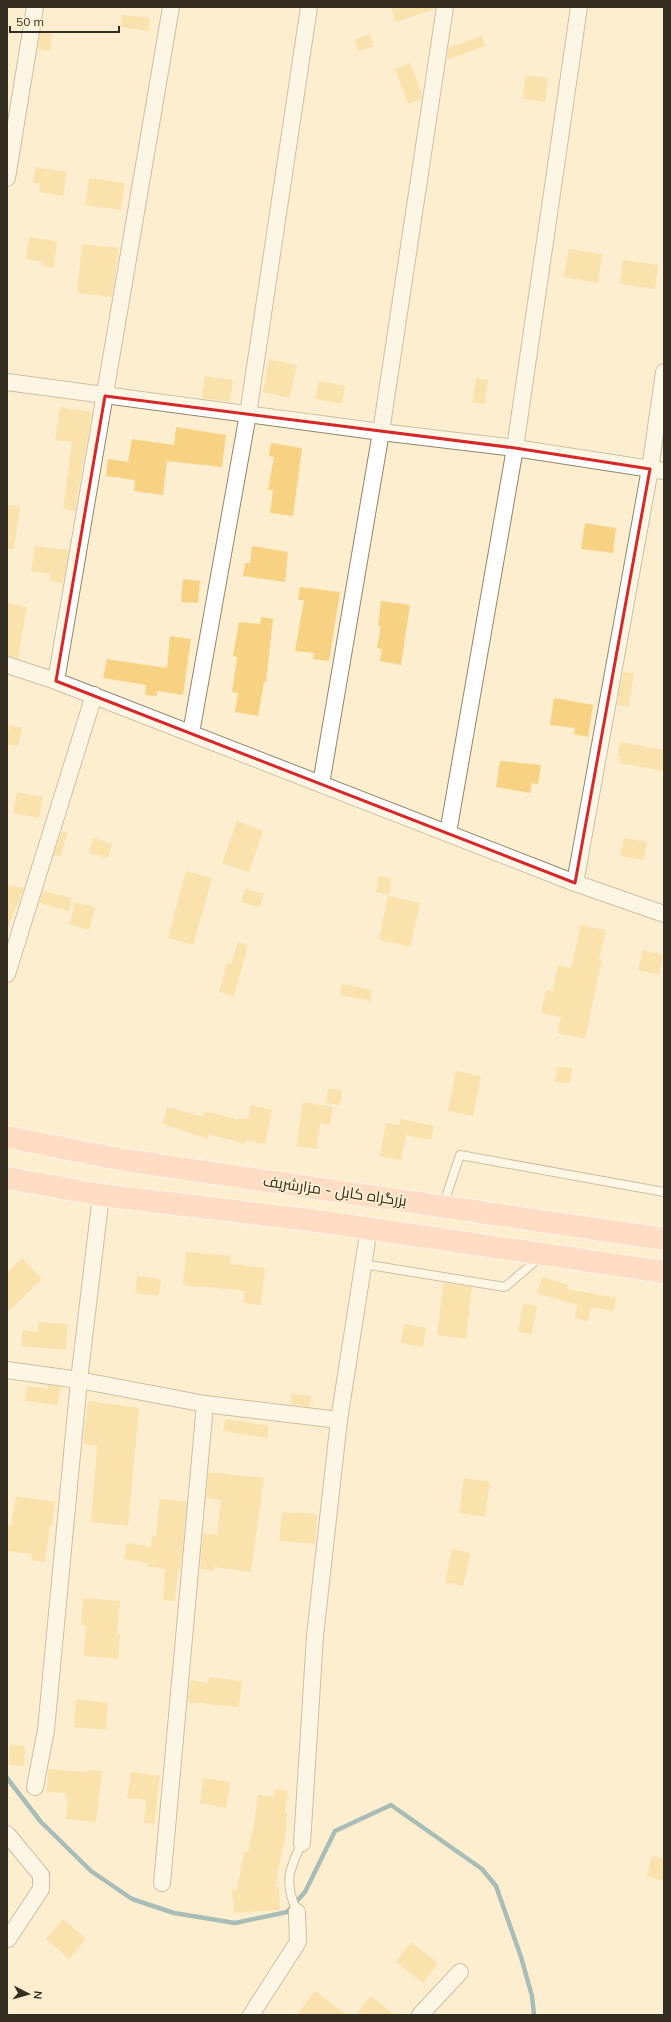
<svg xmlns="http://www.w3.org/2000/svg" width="671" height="2022" font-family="Mulish,Cairo,sans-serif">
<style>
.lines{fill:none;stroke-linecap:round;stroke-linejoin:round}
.stream{stroke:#42829b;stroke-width:4.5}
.building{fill:#f7d283}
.service-casing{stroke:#928469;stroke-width:10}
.minor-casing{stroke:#928469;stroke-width:18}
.trunk-casing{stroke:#fff;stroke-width:24}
.service{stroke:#fff;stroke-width:8}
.minor{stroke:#fff;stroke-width:16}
.trunk{stroke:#fec8b6;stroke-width:22}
.marked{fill:none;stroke:#d62828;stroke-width:3;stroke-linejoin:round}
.labels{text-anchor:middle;stroke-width:4;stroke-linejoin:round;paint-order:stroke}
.street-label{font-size:15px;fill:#332d22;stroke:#fdeed0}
</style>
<rect width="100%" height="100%" fill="#fdeed0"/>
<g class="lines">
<!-- stream -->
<path class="stream" d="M7 1778 41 1822 91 1871 132 1899 174 1913 235 1923 287 1912 305 1892 335 1831 391 1805 482 1869 496 1886 521 1957 532 1996 534 2015"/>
</g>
<!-- building -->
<g class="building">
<path d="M391 7H435V9L396 22Z"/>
<path d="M122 15 150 18 149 31 120 27Z"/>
<path d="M40 33 52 34 50 51 38 49Z"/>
<path d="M370 34 374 46 358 51 354 40Z"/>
<path d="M482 36 485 46 447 60 448 48Z"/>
<path d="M410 63 422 94V98L408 104 395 69Z"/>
<path d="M525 75 548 78 545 102 523 99Z"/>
<path d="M35 167 67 172 63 196 39 192 40 184 33 183Z"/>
<path d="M89 178 125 183 121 210 85 205Z"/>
<path d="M29 237 57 241 54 268 43 266 44 262 26 259Z"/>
<path d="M82 244 119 248 112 297 77 293Z"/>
<path d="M569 249 602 254 598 283 564 277Z"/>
<path d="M623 260 658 265 655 289 620 284Z"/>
<path d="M269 359 297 365 290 398 263 392Z"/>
<path d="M205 376 233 380 230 402 202 398Z"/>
<path d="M476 378 488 380 485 404 472 402Z"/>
<path d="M319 381 345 386 342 404 315 399Z"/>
<path d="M60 407 92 412 75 511 63 509 72 442 55 440Z"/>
<path d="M176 427 226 435 222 467 167 461 163 495 134 491 135 480 106 476 108 459 128 462 132 439 174 445Z"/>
<path d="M271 443 302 448 293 516 270 513 273 490H268L274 457 269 456Z"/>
<path d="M7 505 20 506 14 549H7Z"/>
<path d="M585 523 616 528 613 553 581 549Z"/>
<path d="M35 546 69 550 63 583 50 581 51 574 31 571Z"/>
<path d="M252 546 288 552 285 582 243 576 245 563H250Z"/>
<path d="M183 579 200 581 198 603 181 602Z"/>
<path d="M300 587 340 592 329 661 313 659 314 653 295 651 304 600H298Z"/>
<path d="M381 601 410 605 401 665 380 661 382 649 377 648 381 626H378Z"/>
<path d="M7 603 27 607 18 659 7 656Z"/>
<path d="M261 617 273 619 266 682H264L258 716 235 712 238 693 232 692 237 657 233 656 239 622 260 624Z"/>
<path d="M170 636 191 639 183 695 157 691V696L145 695 146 685 103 678 107 659 167 668Z"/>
<path d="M623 672 634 673 629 707 617 705Z"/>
<path d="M554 698 593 705 588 737 574 734 575 728 550 725Z"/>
<path d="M9 725 22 728 18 746 7 744Z"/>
<path d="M620 742 664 750V771L619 763 620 756H618Z"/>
<path d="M500 761 541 765 538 784 532 783 530 793 496 787Z"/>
<path d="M17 792 43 797 39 818 13 813Z"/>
<path d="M237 821 263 831 249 872 222 863Z"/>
<path d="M62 831 68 833 60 857 54 855Z"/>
<path d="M93 838 112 844 108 858 89 853Z"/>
<path d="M624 838 647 842 644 860 620 856Z"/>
<path d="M186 871 212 878 193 945 168 938Z"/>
<path d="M379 876 392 879 389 895 376 892Z"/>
<path d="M7 885 24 888 8 927H7Z"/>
<path d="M245 889 264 894 260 907 241 902Z"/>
<path d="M43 891 72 898 69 911 39 903Z"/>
<path d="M388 896 420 903 410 947 379 940Z"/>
<path d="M75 902 95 907 89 930 69 924Z"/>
<path d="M581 925 606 930 599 959H602L585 1039 557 1033 561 1017 541 1013 546 990 553 991 558 965 571 968Z"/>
<path d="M238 942 248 945 234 997 219 992 227 963 231 964Z"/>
<path d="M643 950 663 955 659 975 638 970Z"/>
<path d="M342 984 372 990 370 1001 340 995Z"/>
<path d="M557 1067 572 1068 570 1083 555 1082Z"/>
<path d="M456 1071 481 1076 473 1116 448 1111Z"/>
<path d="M328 1089 342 1090 340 1105 326 1103Z"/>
<path d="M303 1102 333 1107 330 1125 320 1123 317 1149 296 1146Z"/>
<path d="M251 1105 272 1110 265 1144 246 1140 245 1144 209 1134 208 1139 163 1124 167 1107 203 1117 205 1111 239 1120V1118L248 1119Z"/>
<path d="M400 1119 434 1126 431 1140 406 1135 401 1161 380 1156 386 1123 400 1125Z"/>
<path d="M186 1252 231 1256 230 1264 265 1268 261 1305 244 1303 245 1291 200 1286 199 1287 183 1285Z"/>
<path d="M22 1258 42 1279 7 1313V1273Z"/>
<path d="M137 1276 161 1279 159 1296 135 1293Z"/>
<path d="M542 1277 568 1285 567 1289 616 1298 614 1311 591 1307 588 1321 575 1319 577 1305 537 1293Z"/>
<path d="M443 1283 472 1287 466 1339 437 1335Z"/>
<path d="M523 1304 537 1306 532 1334 518 1332Z"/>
<path d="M39 1322 68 1324 66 1350 21 1346 23 1330 38 1332Z"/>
<path d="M404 1324 426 1328 423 1347 401 1343Z"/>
<path d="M48 1385 61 1387 57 1405 25 1401 27 1386 47 1389Z"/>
<path d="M292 1394 311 1396 310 1407 291 1404Z"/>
<path d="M88 1401 139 1408 128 1526 91 1522 97 1446 83 1444Z"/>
<path d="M225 1419 269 1426 267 1438 223 1431Z"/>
<path d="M208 1472 264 1478 251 1572 214 1567V1571L200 1569 203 1533 217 1535 221 1500 206 1498Z"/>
<path d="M464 1478 490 1482 485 1517 459 1513Z"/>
<path d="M16 1496 55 1502 52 1526H50L45 1562 31 1560 32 1554 7 1551V1525L11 1526Z"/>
<path d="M160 1499 187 1502 181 1567 178 1571 175 1601 163 1600 165 1569 147 1566 148 1563 124 1559 127 1543 150 1547 152 1536 156 1537Z"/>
<path d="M282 1512 317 1514 315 1544 279 1541Z"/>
<path d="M452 1549 471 1553 463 1586 445 1582Z"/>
<path d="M83 1598 120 1601 117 1634H120L118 1659 84 1656 86 1626 81 1625Z"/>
<path d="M209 1677 242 1681 239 1707 188 1702 190 1680 208 1683Z"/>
<path d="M76 1699 108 1703 106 1730 74 1727Z"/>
<path d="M10 1745 25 1746 24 1766 9 1765Z"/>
<path d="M48 1769 87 1772 88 1770 102 1771 96 1822 66 1819 68 1798H65L66 1793 47 1792Z"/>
<path d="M131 1772 160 1776 154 1824 144 1823 146 1800 127 1798Z"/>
<path d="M203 1778 230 1782 226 1808 200 1803Z"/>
<path d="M275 1789 288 1791 285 1813H287L285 1838 275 1887 279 1886 280 1910 234 1913 232 1890H237L244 1851 248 1852 252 1832H253L258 1795 274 1797Z"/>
<path d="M652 1856 664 1859V1881L647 1876Z"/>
<path d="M63 1919 86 1939 69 1959 46 1939Z"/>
<path d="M411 1942 438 1963 423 1983 396 1962Z"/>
<path d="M315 1991 347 2015H297Z"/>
<path d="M371 1996 395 2015H356Z"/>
</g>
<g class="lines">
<defs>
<g id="service">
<path d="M443 1206 460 1155 664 1192"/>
<path d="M363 1264 505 1287 539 1258"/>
<path d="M297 1912C284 1882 288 1872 302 1843"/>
</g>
<g id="minor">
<path d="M7 178 35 7"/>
<path d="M7 382 381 432 515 448 664 471"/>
<path d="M7 665 56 681 575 883 664 914"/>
<path d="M56 681 171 7"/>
<path d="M191 733 248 414 309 7"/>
<path d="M321 784 381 432 445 7"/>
<path d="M448 833 515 448 579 7"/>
<path d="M575 883 650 469 664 372"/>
<path d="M7 974 94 695"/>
<path d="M7 1370 79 1380 205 1404 339 1420"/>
<path d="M35 1787 46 1730 79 1380 101 1195"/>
<path d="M7 1834 41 1875V1889L8 1939"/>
<path d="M302 1843 315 1636 339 1420 369 1228"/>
<path d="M162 1883 205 1404"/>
<path d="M251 2015 298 1942 297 1912"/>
<path d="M420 2015 460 1972"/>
</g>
<g id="trunk">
<path d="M7 1137 124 1160 664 1239"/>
<path d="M7 1178 101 1195 325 1222 664 1272"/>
</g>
</defs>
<!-- service casing -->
<use href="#service" class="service-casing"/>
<!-- minor casing -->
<use href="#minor" class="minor-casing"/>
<!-- trunk casing -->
<use href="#trunk" class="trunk-casing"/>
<!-- service -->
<use href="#service" class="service"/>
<!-- minor -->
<use href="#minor" class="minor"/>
<!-- trunk -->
<use href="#trunk" class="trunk"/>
</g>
<!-- marked area -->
<path d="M0 0H671V2022H0ZM105 396 515 448 650 469 575 883 56 681Z" fill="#fdeed0" fill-opacity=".55" fill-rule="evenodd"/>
<path class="marked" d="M105 396 515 448 650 469 575 883 56 681Z"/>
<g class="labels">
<!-- street labels -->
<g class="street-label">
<text transform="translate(335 1191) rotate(8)" y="5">بزرگراه کابل - مزارشریف</text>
</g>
</g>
<!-- border -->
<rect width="671" height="2022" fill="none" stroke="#332d22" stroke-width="16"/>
<!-- north arrow -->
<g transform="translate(28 1994) rotate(96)" stroke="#fdeed0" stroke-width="3" paint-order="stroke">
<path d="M0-3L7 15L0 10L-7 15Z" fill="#332d22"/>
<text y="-6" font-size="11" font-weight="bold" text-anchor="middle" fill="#332d22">N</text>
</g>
<!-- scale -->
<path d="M10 26v6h109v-6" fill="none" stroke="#332d22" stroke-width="2"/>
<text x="16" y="26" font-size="12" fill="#332d22" stroke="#fdeed0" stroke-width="3" paint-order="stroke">50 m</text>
</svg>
